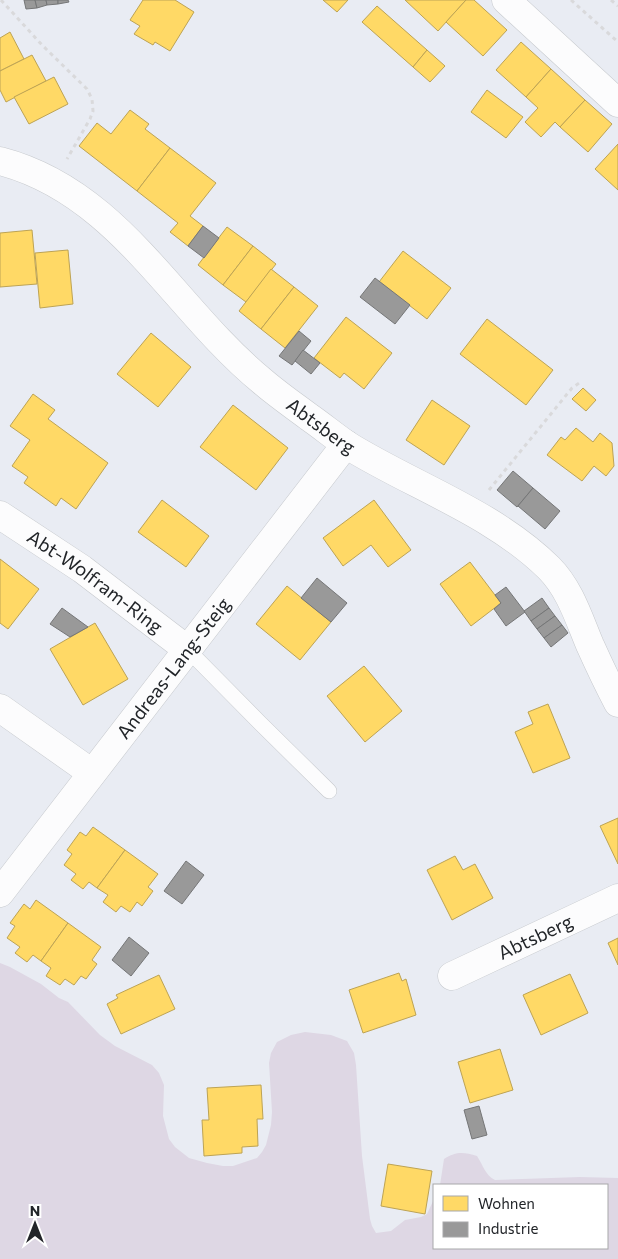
<svg xmlns="http://www.w3.org/2000/svg" width="618" height="1259" font-family="Commissioner,sans-serif">
<style>
.green{fill:#ded7e4}
.homes{fill:#ffd966;stroke:#bda354}
.industry{fill:#999;stroke:#757677}
.lines{fill:none;stroke-linecap:round;stroke-linejoin:round}
.service-casing{stroke:#c6c9cd;stroke-width:16}
.minor-casing{stroke:#c6c9cd;stroke-width:29}
.tertiary-casing{stroke:#c6c9cd;stroke-width:29}
.path{stroke:#d9d9db;stroke-width:3;stroke-dasharray:4 4;stroke-linecap:butt}
.service{stroke:#fcfcfd;stroke-width:15}
.minor{stroke:#fcfcfd;stroke-width:28}
.tertiary{stroke:#fcfcfd;stroke-width:28}
.labels{text-anchor:middle;stroke-width:5;stroke-linejoin:round;paint-order:stroke}
.street-label{font-size:19px;fill:#222529;stroke:#fff}
</style>
<rect width="100%" height="100%" fill="#e9ecf3"/>
<!-- green -->
<path class="green" d="M0 963 10 967 41 984 59 998 68 1002 100 1035 115 1046 152 1065 159 1073 164 1085 163 1116 169 1139 175 1147 189 1158 207 1163 223 1166H233L257 1158 262 1152 266 1145 271 1125 272 1112 269 1063 271 1053 277 1042 291 1035 305 1032 331 1035 347 1041 354 1053 356 1065 362 1156 370 1219 372 1226 376 1233 391 1231 405 1220 421 1217 427 1214 434 1199V1248H607V1185H440L444 1159C456 1151 464 1152 477 1156 483 1165 485 1175 495 1180L580 1177 618 1178V1259H0Z"/>
<!-- homes -->
<g class="homes">
<path d="M143 0H175L194 12 170 51 155 42 153 45 134 34 140 26 130 20Z"/>
<path d="M323 0H348L337 12Z"/>
<path d="M405 0H466L438 31Z"/>
<path d="M466 0H474L507 30 483 56 446 22Z"/>
<path d="M377 6 427 50 413 67 362 22Z"/>
<path d="M10 32 24 59 0 71V38Z"/>
<path d="M521 42 551 69 526 97 496 70Z"/>
<path d="M427 50 445 66 430 82 413 67Z"/>
<path d="M32 55 46 81 6 102 0 90V71Z"/>
<path d="M551 69 585 100 560 127 555 122 541 137 525 122 538 108 526 97Z"/>
<path d="M54 77 68 104 29 124 14 97Z"/>
<path d="M487 90 523 117 506 138 471 112Z"/>
<path d="M585 100 612 124 588 152 560 127Z"/>
<path d="M130 110 149 124 145 129 170 148 137 191 79 146 97 123 111 134Z"/>
<path d="M618 144V190L595 169Z"/>
<path d="M170 148 216 183 190 216 203 226 188 246 170 232 178 223 137 191Z"/>
<path d="M227 227 253 246 223 285 198 265Z"/>
<path d="M32 230 37 284 0 287V233Z"/>
<path d="M253 246 276 264 246 302 223 285Z"/>
<path d="M68 250 73 304 40 308 35 253Z"/>
<path d="M403 251 451 288 427 319 379 282Z"/>
<path d="M271 269 294 287 261 329 239 311Z"/>
<path d="M294 287 318 306 285 348 261 329Z"/>
<path d="M346 317 392 353 364 389 344 373 340 378 314 358Z"/>
<path d="M487 319 553 370 526 405 460 354Z"/>
<path d="M151 333 191 367 158 407 117 374Z"/>
<path d="M583 388 596 400 586 411 572 399Z"/>
<path d="M33 394 55 410 48 419 108 463 76 509 61 498 56 506 24 483 28 477 12 466 30 440 10 426Z"/>
<path d="M432 400 470 426 444 465 406 440Z"/>
<path d="M233 405 288 448 256 490 200 447Z"/>
<path d="M576 428 593 442 600 433 612 443 614 466 606 476 594 466 582 481 547 455 561 437 565 440Z"/>
<path d="M162 500 209 536 186 567 138 532Z"/>
<path d="M374 500 411 550 388 567 371 545 343 566 323 538Z"/>
<path d="M0 559 39 589 8 629 0 623Z"/>
<path d="M470 562 501 603 471 626 440 584Z"/>
<path d="M287 586 331 622 300 660 256 624Z"/>
<path d="M95 623 128 679 83 705 50 649Z"/>
<path d="M364 666 402 711 365 742 327 696Z"/>
<path d="M548 704 570 758 533 773 515 732 533 724 528 712Z"/>
<path d="M618 818V864L600 826Z"/>
<path d="M93 827 125 850 97 888 89 882 83 889 71 880 76 874 64 865 72 854 67 850 80 832 86 836Z"/>
<path d="M125 850 158 874 148 887 153 891 142 906 137 902 130 912 121 906 116 912 103 902 108 895 97 888Z"/>
<path d="M455 856 463 870 475 864 493 898 452 920 427 870Z"/>
<path d="M36 900 68 923 41 961 33 955 27 962 15 953 20 947 7 938 15 926 10 923 24 904 30 909Z"/>
<path d="M68 923 101 947 92 960 97 964 86 979 81 976 74 985 65 979 60 985 46 976 51 968 41 961Z"/>
<path d="M618 938V965L608 943Z"/>
<path d="M399 973 402 981 406 979 416 1015 363 1033 349 990Z"/>
<path d="M570 974 588 1013 541 1035 523 995Z"/>
<path d="M159 975 175 1009 121 1034 107 1004 118 998 116 995Z"/>
<path d="M500 1049 513 1090 470 1103 458 1062Z"/>
<path d="M261 1085 263 1119H257L258 1146 242 1147V1153L204 1156 202 1120H209L207 1088Z"/>
<path d="M388 1164 432 1171 425 1214 381 1206Z"/>
</g>
<!-- industry -->
<g class="industry">
<path d="M24 0H35L37 8 26 9Z"/>
<path d="M35 0H46L47 5 37 8Z"/>
<path d="M46 0H58V4L47 5Z"/>
<path d="M58 0H68L69 2 58 4Z"/>
<path d="M203 226 219 238 204 258 188 246Z"/>
<path d="M375 278 410 305 395 324 360 297Z"/>
<path d="M299 331 311 341 292 365 279 356Z"/>
<path d="M303 350 320 363 311 374 295 361Z"/>
<path d="M513 471 533 488 517 507 497 490Z"/>
<path d="M533 488 560 511 545 529 518 506Z"/>
<path d="M317 578 347 603 331 622 301 598Z"/>
<path d="M506 587 525 612 506 626 494 609 501 603 495 595Z"/>
<path d="M542 598 549 608 531 621 524 611Z"/>
<path d="M62 608 88 627 70 637 50 624Z"/>
<path d="M549 608 555 616 537 629 531 621Z"/>
<path d="M555 616 562 625 544 638 537 629Z"/>
<path d="M562 625 568 633 551 647 544 638Z"/>
<path d="M186 861 204 875 182 904 164 891Z"/>
<path d="M129 937 149 953 131 976 112 960Z"/>
<path d="M479 1106 487 1135 472 1139 464 1110Z"/>
</g>
<g class="lines">
<defs>
<path id="service" d="M188 650 260 723 329 791"/>
<g id="minor">
<path id="s1" d="M0 161C119 192 173 308 262 381 277 394 293 405 309 417 322 426 334 436 347 445 413 486 492 512 549 568 570 589 579 619 590 645 599 665 608 684 618 703"/>
<path id="s2" d="M0 515 82 569 188 650"/>
<path d="M0 708 92 773"/>
<path id="s3" d="M0 893 346 444"/>
<path id="s4" d="M452 976 618 898"/>
</g>
<path id="tertiary" d="M506 0 618 103"/>
</defs>
<!-- service casing -->
<use href="#service" class="service-casing"/>
<!-- minor casing -->
<use href="#minor" class="minor-casing"/>
<!-- tertiary casing -->
<use href="#tertiary" class="tertiary-casing"/>
<!-- path -->
<g class="path">
<path d="M1 0 42 45 87 89 92 99 93 111 90 119 67 159"/>
<path d="M571 0 618 42"/>
<path d="M611 0 618 6"/>
<path d="M489 490 572 388 582 381"/>
</g>
<!-- service -->
<use href="#service" class="service"/>
<!-- minor -->
<use href="#minor" class="minor"/>
<!-- tertiary -->
<use href="#tertiary" class="tertiary"/>
</g>
<g class="labels">
<!-- street labels -->
<g class="street-label">
<text dy="7" stroke="none"><textPath href="#s1" startOffset="421">Abtsberg</textPath></text>
<text dy="7" stroke="none"><textPath href="#s2" startOffset="116">Abt-Wolfram-Ring</textPath></text>
<text dy="7" stroke="none"><textPath href="#s3" startOffset="284">Andreas-Lang-Steig</textPath></text>
<text dy="7" stroke="none"><textPath href="#s4" startOffset="92">Abtsberg</textPath></text>
</g>
</g>
<!-- legend -->
<rect x="433" y="1184" width="175" height="65" fill="#ffffff" stroke="#a7a8a9"/>
<rect x="443" y="1196" width="25" height="15" fill="#ffd966" stroke="#a7a8a9"/>
<text x="478" y="1209" font-size="15" fill="#222529">Wohnen</text>
<rect x="443" y="1222" width="25" height="15" fill="#999999" stroke="#a7a8a9"/>
<text x="478" y="1234" font-size="15" fill="#222529">Industrie</text>
<!-- north arrow -->
<g transform="translate(35 1224)" stroke="#ffffff" stroke-width="4" paint-order="stroke">
<path d="M0-4L9 19L0 12L-9 19Z" fill="#222529"/>
<text y="-8" font-size="14" font-weight="bold" text-anchor="middle" fill="#222529">N</text>
</g>
</svg>
